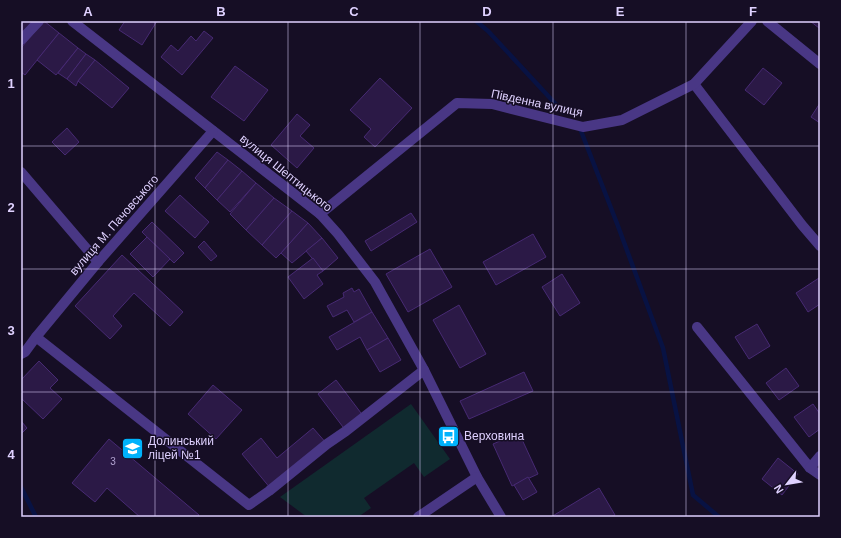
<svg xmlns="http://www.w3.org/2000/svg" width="841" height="538" font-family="Arial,sans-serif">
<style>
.green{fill:#102a2f}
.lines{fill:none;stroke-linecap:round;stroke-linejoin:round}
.stream{stroke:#081243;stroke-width:4.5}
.building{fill:#2b1946;stroke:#472a73}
.minor{stroke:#493785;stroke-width:10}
.grid{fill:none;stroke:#dfd1ff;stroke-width:1;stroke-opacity:0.55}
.labels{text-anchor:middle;stroke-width:3;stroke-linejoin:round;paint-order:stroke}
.number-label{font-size:10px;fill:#b2a3d1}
.street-label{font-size:12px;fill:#dfd1ff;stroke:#160e25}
.poi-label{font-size:12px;fill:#dfd1ff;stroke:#160e25;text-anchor:start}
.neatline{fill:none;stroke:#dfd1ff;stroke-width:1.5}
.grid-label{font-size:13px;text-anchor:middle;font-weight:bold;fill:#dfd1ff}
</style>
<rect width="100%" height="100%" fill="#160e25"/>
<!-- green -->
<path class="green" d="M411 404 450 459 424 477 414 463 364 498 371 508 358 517H307L280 497Z"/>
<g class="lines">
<!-- stream -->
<g class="stream">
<path d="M476 21 488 31 563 112"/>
<path d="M581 131 618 226 663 348 693 495 719 517"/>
<path d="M21 487 36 517"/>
</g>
</g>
<!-- building -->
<g class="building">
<path d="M21 21H33L21 35Z"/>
<path d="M44 21 59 33 25 75 21 72V48Z"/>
<path d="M125 21H157L142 45 119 30Z"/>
<path d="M810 21H820V27L819 28Z"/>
<path d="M204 31 213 38 182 75 161 57 171 45 178 51 191 36 196 41Z"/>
<path d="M59 33 78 48 56 75 37 60Z"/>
<path d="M78 48 86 54 67 79 58 73Z"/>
<path d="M86 54 95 60 78 81 76 86 67 79Z"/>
<path d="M95 60 129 88 112 108 78 81Z"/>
<path d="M235 66 268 90 244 121 211 97Z"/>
<path d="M763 68 782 83 764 105 745 90Z"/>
<path d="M380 78 412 108 375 147 364 137 371 129 350 110Z"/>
<path d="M820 103V123L811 117Z"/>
<path d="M297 114 310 125 300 136 314 148 297 168 271 145Z"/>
<path d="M67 128 79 142 65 155 52 142Z"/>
<path d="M217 152 228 160 205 188 195 178Z"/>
<path d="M228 160 242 171 217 200 205 188Z"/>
<path d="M242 171 256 183 230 212 217 200Z"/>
<path d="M256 183 274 198 246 230 230 214Z"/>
<path d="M180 195 209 222 195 238 165 211Z"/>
<path d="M274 198 292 211 262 245 246 230Z"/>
<path d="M292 211 308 223 281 253 276 258 262 245Z"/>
<path d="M411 213 417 222 371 251 365 241Z"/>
<path d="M152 222 184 253 174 263 142 232Z"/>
<path d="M308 223 322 238 292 263 281 253Z"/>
<path d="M533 234 546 257 496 285 483 262Z"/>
<path d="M147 237 170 259 153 277 130 254Z"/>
<path d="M322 238 338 258 323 271 306 251Z"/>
<path d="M204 241 217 256 211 261 198 247Z"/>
<path d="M430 249 452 287 408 312 386 274Z"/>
<path d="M122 255 183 312 170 326 134 293 113 316 122 326 110 339 75 306Z"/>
<path d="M313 258 323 271 317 275 323 284 304 299 288 277Z"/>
<path d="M562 274 580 303 560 316 542 287Z"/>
<path d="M819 278 820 280V304L808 312 796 293Z"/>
<path d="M352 288 354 292 359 289 372 312 354 322 347 310 333 317 327 306 344 297 343 293Z"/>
<path d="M459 305 486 354 460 368 433 320Z"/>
<path d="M372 312 388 338 367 350 360 337 337 350 329 337Z"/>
<path d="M757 324 770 346 749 359 735 337Z"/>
<path d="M388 338 401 360 380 372 367 350Z"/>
<path d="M39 361 58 380 50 388 62 399 43 419 21 398V380Z"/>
<path d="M786 368 799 386 779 400 766 383Z"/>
<path d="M524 372 533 391 469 419 460 401Z"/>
<path d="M336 380 364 417 346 431 318 394Z"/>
<path d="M213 385 242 410 216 439 188 414Z"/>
<path d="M813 404 820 414V429L809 437 794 417Z"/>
<path d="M21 421 27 428 21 434Z"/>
<path d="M313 428 327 444 271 489 242 454 261 438 277 458Z"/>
<path d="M519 433 538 474 512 486 493 444Z"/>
<path d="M109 439 199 515 197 517H140L107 488 95 502 72 483Z"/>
<path d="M778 458 798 474 782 495 762 479Z"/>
<path d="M528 477 537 492 523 500 514 485Z"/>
<path d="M599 488 615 515 611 517H551Z"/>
</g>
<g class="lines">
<!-- minor -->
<g class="minor">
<path d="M72 21 320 214 338 234 375 282 424 370 477 477 501 517"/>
<path d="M767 21 820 64"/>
<path d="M21 40 39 21"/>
<path d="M694 84 802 225 820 246"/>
<path d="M21 172 98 262"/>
<path d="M320 214 457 103 492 104 583 127 622 120 694 84 752 21"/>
<path d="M697 327 810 468 820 475"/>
<path d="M36 337 249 505 269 491 327 444 346 431 424 370"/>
<path d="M21 354 25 352 36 337 98 262 213 131"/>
<path d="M810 468 820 456"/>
<path d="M418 517 477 477"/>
</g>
</g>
<!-- grid -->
<path class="grid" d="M155 21V517M288 21V517M420 21V517M553 21V517M686 21V517M21 146H820M21 269H820M21 392H820"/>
<!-- icons -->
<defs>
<symbol id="bus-square" viewBox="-11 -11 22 22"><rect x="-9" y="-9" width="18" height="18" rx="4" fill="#00b2fc" stroke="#160e25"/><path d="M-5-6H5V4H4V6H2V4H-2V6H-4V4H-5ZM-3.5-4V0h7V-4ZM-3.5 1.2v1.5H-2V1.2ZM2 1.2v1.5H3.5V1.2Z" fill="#fff"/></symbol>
<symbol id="school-square" viewBox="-11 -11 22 22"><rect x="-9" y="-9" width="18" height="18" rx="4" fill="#00b2fc" stroke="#160e25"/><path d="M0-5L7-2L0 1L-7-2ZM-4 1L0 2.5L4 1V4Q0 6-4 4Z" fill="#fff"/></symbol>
</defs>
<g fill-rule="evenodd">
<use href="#bus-square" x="436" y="424" width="25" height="25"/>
<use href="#school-square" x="120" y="436" width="25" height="25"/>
</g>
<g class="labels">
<!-- number labels -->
<g class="number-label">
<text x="113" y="465">3</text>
</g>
<!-- street labels -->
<g class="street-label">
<text transform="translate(537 103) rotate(12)" y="4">Південна вулиця</text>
<text transform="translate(286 173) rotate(39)" y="4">вулиця Шептицького</text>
<text transform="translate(114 225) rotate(-49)" y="4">вулиця М. Пачовського</text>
</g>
<!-- poi labels -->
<g class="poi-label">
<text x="464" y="440">Верховина</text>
<text x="148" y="445">Долинський<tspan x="148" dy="14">ліцей №1</tspan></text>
</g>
</g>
<!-- border -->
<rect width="841" height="538" fill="none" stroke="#160e25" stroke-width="44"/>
<!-- north arrow -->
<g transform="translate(787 484) rotate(239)" stroke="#160e25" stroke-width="3" paint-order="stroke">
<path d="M0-3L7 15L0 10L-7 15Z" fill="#dfd1ff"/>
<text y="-6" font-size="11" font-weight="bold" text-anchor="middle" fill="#dfd1ff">N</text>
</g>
<rect x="22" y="22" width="797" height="494" class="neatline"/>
<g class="grid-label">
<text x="88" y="16">A</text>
<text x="221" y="16">B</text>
<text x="354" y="16">C</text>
<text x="487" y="16">D</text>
<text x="620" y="16">E</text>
<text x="753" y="16">F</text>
<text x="11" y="88">1</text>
<text x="11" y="212">2</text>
<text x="11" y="335">3</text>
<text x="11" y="459">4</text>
</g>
</svg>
